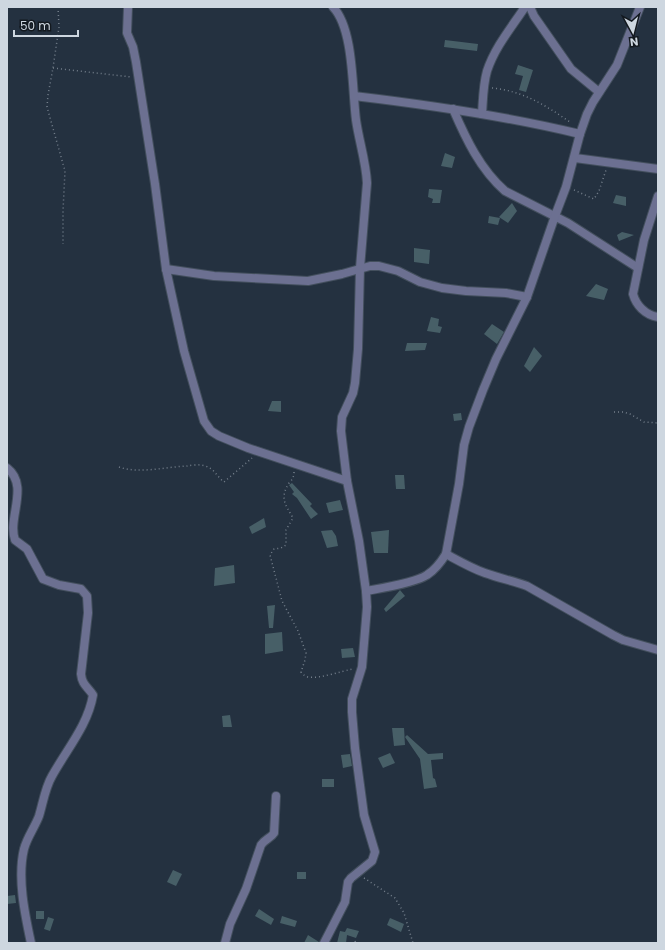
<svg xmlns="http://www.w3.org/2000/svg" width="665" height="950" font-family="Poppins,sans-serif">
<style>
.building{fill:#475f67}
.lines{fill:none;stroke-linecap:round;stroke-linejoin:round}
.minor-casing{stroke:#434f5d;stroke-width:10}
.path{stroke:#747f8b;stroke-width:1.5;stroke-dasharray:1 3;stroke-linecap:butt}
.minor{stroke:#6c7091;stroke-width:8}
</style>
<rect width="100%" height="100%" fill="#243140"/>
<!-- building -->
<g class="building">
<path d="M445 40 478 44 477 51 444 47Z"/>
<path d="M518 65 533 70 526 92 519 90 523 76 515 74Z"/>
<path d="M445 153 455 157 452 168 441 166Z"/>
<path d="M429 189 442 190 440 203H432L433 199 428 197Z"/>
<path d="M616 195 626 197V206L613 203Z"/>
<path d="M512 203 517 211 508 223 499 217Z"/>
<path d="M489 216 500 218 498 225 488 223Z"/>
<path d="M622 232 634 235 619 241 617 235Z"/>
<path d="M414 248 430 250 429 264 414 262Z"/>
<path d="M596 284 608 289 604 300 586 296Z"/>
<path d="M431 317 439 319 438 326 442 327 440 333 427 331Z"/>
<path d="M492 324 504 332 497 344 484 334Z"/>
<path d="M407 343H427L425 350 405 351Z"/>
<path d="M534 347 542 356 530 372 524 366Z"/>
<path d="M272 401H281V412L268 411Z"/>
<path d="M461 413 462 420 454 421 453 414Z"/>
<path d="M395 475H404L405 489H396Z"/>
<path d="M292 483 312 504 310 506 318 514 311 519 297 498 292 494 294 492 289 485Z"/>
<path d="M340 500 343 510 329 513 326 503Z"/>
<path d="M264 518 266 527 252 534 249 527Z"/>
<path d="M332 530 336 536 338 546 327 548 321 531Z"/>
<path d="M389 530 388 553H374L371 532Z"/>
<path d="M234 565 235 583 214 586 215 568Z"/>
<path d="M400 590 405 596 386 612 384 609Z"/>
<path d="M275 605 273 628H269L267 606Z"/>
<path d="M282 632 283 651 265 654V634Z"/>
<path d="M353 648 355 657 342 658 341 649Z"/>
<path d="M230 715 232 727H223L222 716Z"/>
<path d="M392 728H404L405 745 394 746Z"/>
<path d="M407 735 428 754 443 753V759L431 760 433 778 435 779 437 787 424 789 420 759 405 737Z"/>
<path d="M390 753 395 763 383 768 378 758Z"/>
<path d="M350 754 352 766 343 768 341 755Z"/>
<rect x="322" y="779" width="12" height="8"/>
<path d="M173 870 182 874 176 886 167 882Z"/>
<rect x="297" y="872" width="9" height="7"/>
<path d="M15 895 16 903 7 904V896Z"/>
<path d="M259 909 274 919 271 925 255 916Z"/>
<rect x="36" y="911" width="8" height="8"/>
<path d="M282 916 297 921 295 927 280 923Z"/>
<path d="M48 917 54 919 50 931 44 929Z"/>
<path d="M390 918 404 924 401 932 387 925Z"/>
<path d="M347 928 359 931 356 938 347 935 346 943H337L340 931 345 932Z"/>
<path d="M308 935 319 942V943H304Z"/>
</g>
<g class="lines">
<defs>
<g id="minor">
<path d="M128 7 127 33 133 47 136 62 155 184 166 269 184 351 204 421 211 431 219 436 248 448 347 481"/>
<path d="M530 7 534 16 571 69 599 92"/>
<path d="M354 96C430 105 506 116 580 134"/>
<path d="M453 109C466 139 480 169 505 191L568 223 638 268"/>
<path d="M482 114C483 100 483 85 487 71 495 47 511 28 525 7"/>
<path d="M575 158 658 169"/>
<path d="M658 196 644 240 633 294C636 305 645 315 658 317"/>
<path d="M166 269 214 276 308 281 342 274 370 266H379L398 271 420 282 442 288 466 291 506 293 527 297"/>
<path d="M7 468C30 486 7 518 15 540L27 549 43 579 59 585 81 589 87 596 88 613 81 674C82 685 88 687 93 695 88 725 67 749 52 776 45 788 43 803 39 816 35 827 27 837 24 849 17 878 25 915 31 943"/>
<path d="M446 554C459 561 471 568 485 573 499 578 513 581 527 586L613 635 623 640 658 650"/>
<path d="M366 591C382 588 415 583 427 575 435 570 441 562 446 554L459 484 464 445 469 427 483 390 496 359 527 297 555 216 566 187 580 134 587 114 593 102 617 65 640 7"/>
<path d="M225 943 230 924 246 889 261 845C265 839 271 838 274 833L276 796"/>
<path d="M324 943 345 902 348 882 351 878 372 861 375 852 364 815 355 748 352 712V699L362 667 367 607 366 591 359 541 347 481 341 431 342 417 353 393 355 383 358 349 360 268 367 183C366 162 359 141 356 120 352 89 354 29 333 7"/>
</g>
</defs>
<!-- minor casing -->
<use href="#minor" class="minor-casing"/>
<!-- path -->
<g class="path">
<path d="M58 7 59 27 53 68 48 95 47 107 65 171 63 211V244"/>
<path d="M53 68 131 77"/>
<path d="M492 88C523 91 545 105 570 122"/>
<path d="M574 190 594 199 599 191 606 170"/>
<path d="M614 412H623L630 414 644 422 658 423"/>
<path d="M119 467C139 474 165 467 187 466 192 465 199 464 205 466 214 468 217 477 224 482L252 458"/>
<path d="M294 472C294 477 292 480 289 483 279 499 286 505 293 518L286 530V545L281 548 274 549 270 555 282 601 298 631 306 653 305 660 301 672C303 675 305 676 308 677 320 679 341 671 353 669"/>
<path d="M364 878 395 898 404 913 413 943"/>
<path d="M355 941 356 943"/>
</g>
<!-- minor -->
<use href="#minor" class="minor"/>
</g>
<!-- border -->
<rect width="665" height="950" fill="none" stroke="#ced7e0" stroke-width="16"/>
<!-- north arrow -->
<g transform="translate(633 32) rotate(173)" stroke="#13191f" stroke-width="3" paint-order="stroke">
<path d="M0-3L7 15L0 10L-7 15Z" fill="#ced7e0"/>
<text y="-6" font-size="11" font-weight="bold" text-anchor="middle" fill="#ced7e0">N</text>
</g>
<!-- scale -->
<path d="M14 30v6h64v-6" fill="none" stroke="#ced7e0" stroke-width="2"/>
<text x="20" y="30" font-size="12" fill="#ced7e0" stroke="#13191f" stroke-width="3" paint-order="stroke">50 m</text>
</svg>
